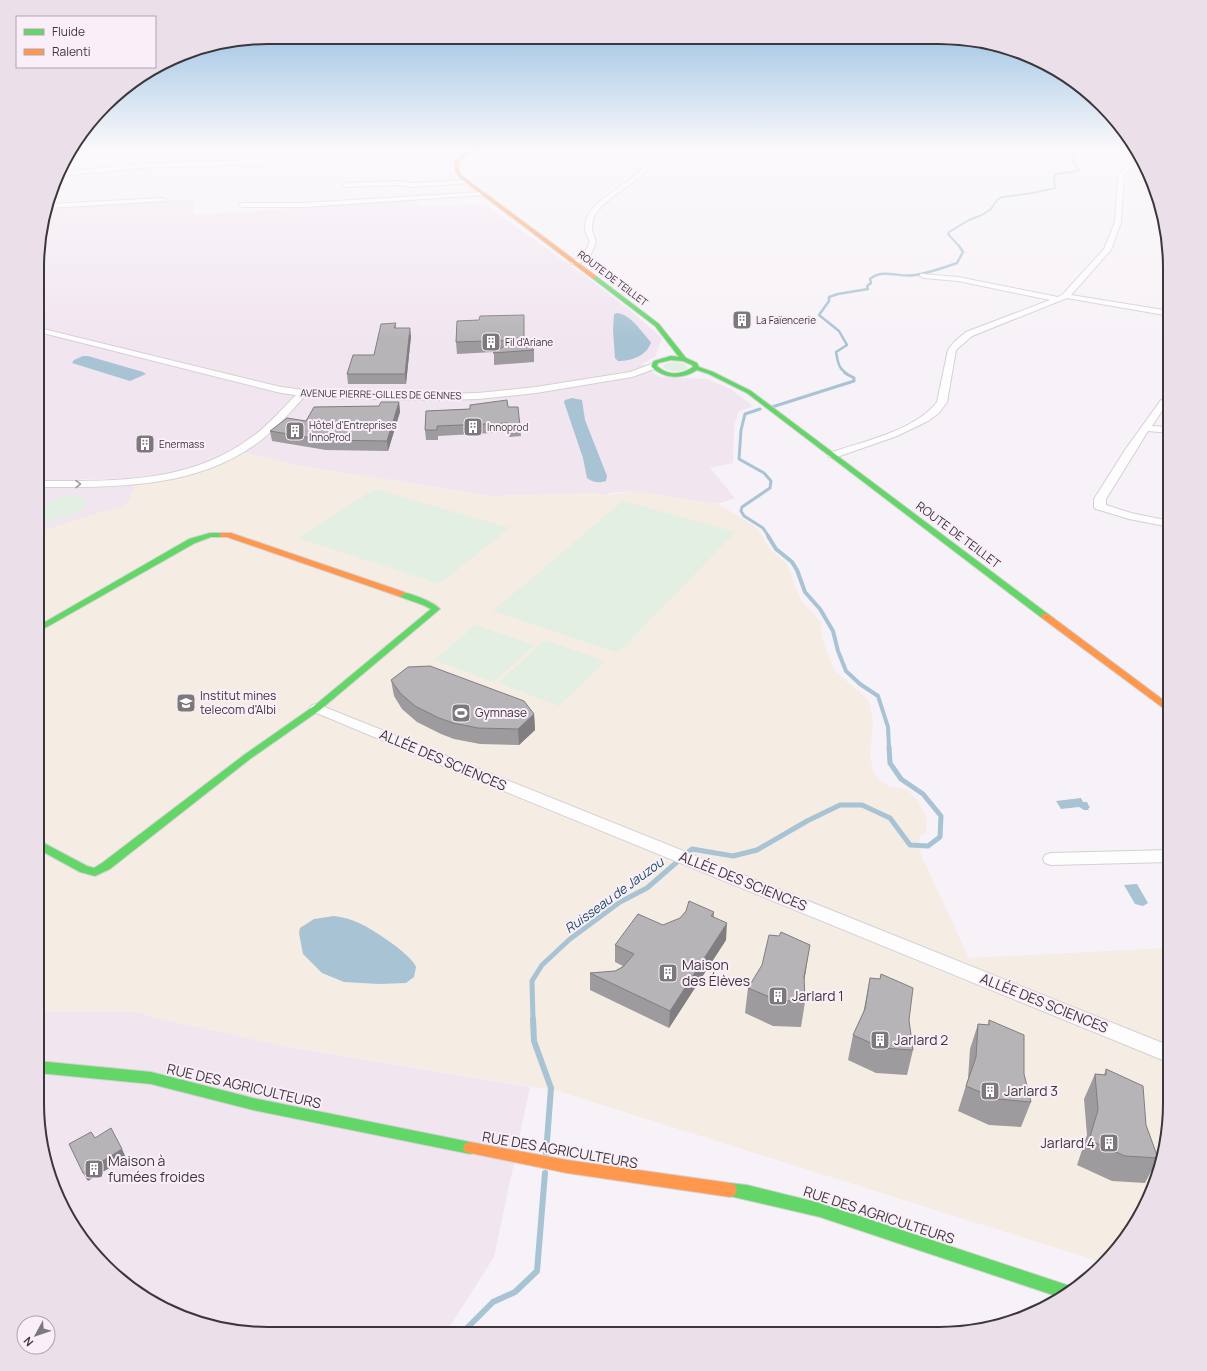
<svg xmlns="http://www.w3.org/2000/svg" width="1207" height="1371" font-family="Manrope,sans-serif">
<style>
.built{fill:#f1e5f0}
.education{fill:#f5ece3}
.green{fill:#e4efe3}
.water{fill:#a8c3d3}
.lines{fill:none;stroke-linecap:round;stroke-linejoin:round}
.stream-far5{stroke:#a8c3d3;stroke-width:2}
.stream-far4{stroke:#a8c3d3;stroke-width:2.5}
.stream-far3{stroke:#a8c3d3;stroke-width:3}
.stream-far2{stroke:#a8c3d3;stroke-width:4}
.stream-far1{stroke:#a8c3d3;stroke-width:5}
.stream{stroke:#a8c3d3;stroke-width:6}
.street-casing{stroke:#d4d0d4;stroke-width:2}
.fast-casing{stroke:#d4d0d4;stroke-width:2}
.slow-casing{stroke:#d4d0d4;stroke-width:2}
.street{fill:#fefdfe;fill-rule:evenodd}
.fast{fill:#63d668;fill-rule:evenodd}
.slow{fill:#ff974d;fill-rule:evenodd}
.wall{fill:#9d9b9e}
.shaded-wall{fill:#807e81}
.building{fill:#b7b4b8;stroke:#807e81}
.oneway{stroke:#9c9a9c}
.labels{text-anchor:middle;stroke-width:4;stroke-linejoin:round;paint-order:stroke}
.far-street-label{font-size:10px;fill:#3b373a;stroke:#faeff9}
.far-poi-label{font-size:10px;fill:#3b373a;stroke:#faeff9;text-anchor:start}
.street-label{font-size:12px;fill:#3b373a;stroke:#faeff9}
.poi-label{font-size:12px;fill:#3b373a;stroke:#faeff9;text-anchor:start}
.water-label{font-size:13px;font-style:italic;fill:#1a4e65;stroke:#faeff9}
.near-street-label{font-size:14px;fill:#3b373a;stroke:#faeff9}
.near-poi-label{font-size:14px;fill:#3b373a;stroke:#faeff9;text-anchor:start}
.rim{fill:none;stroke:#3b373a;stroke-width:2}
</style>
<rect width="100%" height="100%" fill="#f7f2f7"/>
<!-- built -->
<g class="built">
<path d="M193 199V215L414 200 420 207 484 204 584 275 632 312 662 338 655 357 642 364 659 377 707 379 731 389 753 406 738 412 734 427 733 463 710 468 735 498 718 504 631 491 610 493 603 496 598 493 491 496 296 465 233 450 213 460 188 469 158 475 130 478 65 480 136 484 128 504 39 532V237L49 207Z"/>
<path d="M38 1012H138L152 1017 289 1047 530 1087 494 1257 445 1334H253L208 1326 153 1303 115 1277 76 1231 49 1177 37 1118Z"/>
</g>
<!-- education -->
<path class="education" d="M246 453 296 465 491 496 598 493 603 496 631 491 718 504 753 525 761 533 770 549 787 564 798 594 803 603 814 614 821 623 822 639 835 671 864 696 870 704 873 720 870 757 874 773 880 780 888 786 908 790 919 803 927 818 926 832 919 837 921 855 969 958 1170 948V1118L1162 1163 1139 1218 1113 1256 1104 1263 558 1091 289 1047 152 1017 138 1012H38V532L128 504 136 484 154 482 202 471 222 464Z"/>
<!-- green -->
<g class="green">
<path d="M672 362 683 363 688 368C681 373 671 372 664 368L663 367 665 364Z"/>
<path d="M375 489 510 528 439 584 298 538Z"/>
<path d="M74 495C80 496 85 497 87 502 80 518 53 519 39 524 39 500 54 497 74 495Z"/>
<path d="M623 501 736 532 618 653 493 611Z"/>
<path d="M476 625 535 645 494 682 434 660Z"/>
<path d="M545 640 605 661 559 706 498 683Z"/>
</g>
<!-- water -->
<g class="water">
<path d="M617 313C631 314 642 333 651 342 647 356 631 361 618 361L615 358 613 330 614 314Z"/>
<path d="M83 356H88L143 372 146 374 130 381 72 363 74 360Z"/>
<path d="M572 398 582 400 585 420 607 476 606 481C598 483 594 483 587 478L583 458 564 402 565 400Z"/>
<path d="M1081 798 1083 802H1087L1090 808H1088L1089 810H1084L1079 807 1061 809 1056 801Z"/>
<path d="M1137 884 1148 903 1143 906 1135 904 1124 885Z"/>
<path d="M334 916C344 917 354 920 363 925 375 931 412 955 416 967L414 977 406 983 379 984 344 982 322 973 303 954 299 933 300 928 314 919Z"/>
</g>
<g class="lines">
<!-- stream-far5 -->
<path class="stream-far5" d="M960 247 948 234 949 232 969 220 982 215 991 209 997 200 1002 197 1033 193 1055 188 1054 176 1056 174 1079 171 1073 160 1072 153 1075 150 1084 148"/>
<!-- stream-far4 -->
<path class="stream-far4" d="M847 374C838 368 838 362 836 352L847 345 839 331 819 315 829 301V297L838 294 868 289 867 286 871 283 870 279C883 268 900 278 915 275 929 273 943 268 957 263L963 252 959 246"/>
<!-- stream-far3 -->
<g class="stream-far3">
<path d="M772 407 854 381V378L845 373"/>
<path d="M760 409 745 414 741 430 739 459 764 473 771 481 770 488 742 507 741 511 744 516 763 528 769 537"/>
</g>
<!-- stream-far2 -->
<path class="stream-far2" d="M768 536 776 549 792 562 797 570 805 592 820 609 833 631 838 651 846 671 860 684 878 696 888 727 889 748"/>
<!-- stream-far1 -->
<path class="stream-far1" d="M533 1020 532 981 542 965 570 939 620 902 647 888 692 849 733 856 757 850 807 821 840 805H862L890 818 910 845 928 846 940 837 941 816 923 794 901 779 890 763 889 747"/>
<!-- stream -->
<g class="stream">
<path d="M533 1019 534 1041 551 1088 546 1154"/>
<path d="M461 1334 493 1302 515 1292 537 1271 545 1173"/>
</g>
<defs>
<g id="street">
<path d="M72 148H89L86 150H70Z"/>
<path d="M637 148H644L654 155C652 159 651 163 649 167 636 188 592 200 592 227 592 232 595 238 596 242L589 259 577 264H571V260L582 258 590 242C588 238 585 231 585 227 586 200 628 187 643 167 645 164 647 159 648 156Z"/>
<path d="M1083 148H1095L1139 156 1141 159 1124 175 1121 222 1111 250 1071 295 1170 311V316L1067 298 972 336 956 350 947 402 939 413 928 421 897 436 837 457H829L828 455 829 453C862 442 916 430 937 402L948 350 954 342 966 332 1050 300 958 281 924 278 920 276 921 274 958 277 1058 297 1063 294 1104 249 1115 222 1118 175 1134 159Z"/>
<path d="M437 153H463L466 155 463 157 140 168 60 176 61 172 140 164Z"/>
<path d="M467 180 469 181V183L413 187 397 185 346 187 343 185 346 183 397 181 413 183Z"/>
<path d="M482 192 485 194 484 195 304 207H242L239 205 242 203H304Z"/>
<path d="M163 198 165 199V201L49 208 50 204Z"/>
<path d="M39 328 281 387 319 392 440 394 478 393 536 387 630 372 654 363 658 366 657 368 632 377 536 393 478 399 440 400 319 398 305 396C291 411 277 428 260 441 197 489 115 487 39 487V481C114 481 189 484 252 437 269 425 282 409 296 395L281 393 39 332Z"/>
<path d="M1164 399 1170 400V406L1166 405 1152 426 1170 427V433L1148 431 1106 499V505L1131 513 1165 520 1170 519V526H1165L1129 519 1096 509 1094 507V499L1125 450 1161 400Z"/>
<path d="M317 704 1170 1046V1063L472 778 312 711 310 708 312 705Z"/>
<path d="M1170 850V862L1051 865 1045 863 1043 859 1045 855 1051 853Z"/>
</g>
<g id="fast">
<path d="M592 276H596L659 324 686 358 697 363 699 367 713 372 751 391 1048 614 1049 616 1048 618H1042L747 393 709 374 697 370C682 380 663 379 651 366L654 361 671 356 679 357 655 326 592 278ZM671 360 683 361 692 365 693 367C681 375 668 376 657 366L658 363Z"/>
<path d="M210 533H223L227 535 223 537H211L195 543 38 632V626L189 539Z"/>
<path d="M398 592C407 591 434 602 440 609L320 710 250 759 110 869 95 876 80 872 38 849V840L87 866 94 868 102 863 244 755 314 706 431 609 423 605 398 596 397 594Z"/>
<path d="M38 1061 151 1072 253 1098 470 1142 475 1144 477 1148 475 1152 470 1154 253 1110 151 1084 38 1073Z"/>
<path d="M730 1183 747 1185 820 1203 1076 1288 1062 1298 820 1217 725 1195 723 1190 725 1185Z"/>
</g>
<g id="slow">
<path d="M477 148H482L465 156 459 162V171L462 176 596 276V278H592L460 178 455 171V161L462 154Z"/>
<path d="M220 533H231L404 592 405 594 401 596H398L227 537H220Z"/>
<path d="M1042 614H1048L1170 705V713L1042 618 1041 616Z"/>
<path d="M470 1142 567 1160 730 1183 735 1185 737 1190 735 1195 730 1197 567 1173 465 1152 463 1148 465 1144Z"/>
</g>
</defs>
<!-- street casing -->
<use href="#street" class="street-casing"/>
<!-- fast casing -->
<use href="#fast" class="fast-casing"/>
<!-- slow casing -->
<use href="#slow" class="slow-casing"/>
<!-- street -->
<use href="#street" class="street"/>
<!-- fast -->
<use href="#fast" class="fast"/>
<!-- slow -->
<use href="#slow" class="slow"/>
</g>
<!-- wall -->
<g class="wall">
<path d="M396 323V328L411 336 406 384H348L347 374 374 355Z"/>
<path d="M524 327V339L534 350V362L494 365V352L457 354 456 342Z"/>
<path d="M399 402 400 412 388 451 326 450 272 441 270 431 306 421Z"/>
<path d="M508 407 520 426 521 436 509 437V432L438 436V440H426L425 430 426 411Z"/>
<path d="M391 680 534 714 535 730 519 745 480 744 454 739 441 734 417 722 402 709 394 696Z"/>
<path d="M714 912V917L726 940 669 1028 590 990V973L615 971 623 966 615 962V945L663 925Z"/>
<path d="M806 970 804 981 805 1002 801 1027 773 1026 745 1013 748 988Z"/>
<path d="M870 978 909 1020 913 1050 907 1075 876 1073 848 1060 853 1035 863 1014Z"/>
<path d="M989 1020 1024 1074 1031 1102 1021 1127 989 1125 958 1111 968 1079 970 1049 978 1024 988 1025Z"/>
<path d="M1106 1069 1146 1125 1158 1158 1145 1183 1112 1181 1077 1165 1087 1135 1084 1099 1095 1074 1104 1075Z"/>
</g>
<!-- shaded-wall -->
<g class="shaded-wall">
<path d="M410 328 411 336 406 384 405 374Z"/>
<path d="M399 402 400 412 388 451 387 441Z"/>
<path d="M534 714 535 730 519 745 518 729Z"/>
<path d="M727 923 726 940 669 1028 670 1011Z"/>
<path d="M810 945 806 970 800 1002 804 977Z"/>
<path d="M122 1149 126 1158 88 1181 83 1173Z"/>
</g>
<!-- building -->
<g class="building">
<path d="M524 315V339L534 350 493 353 514 340 456 342 457 321 479 320 480 316Z"/>
<path d="M396 323 394 328H410L405 374H347L353 355H374L381 324Z"/>
<path d="M507 400 508 407H518L520 426 509 427 508 423 437 426V430H425L426 411 470 409V405Z"/>
<path d="M381 402H399L387 441 325 440 270 431 287 418 306 421 314 407 379 406Z"/>
<path d="M430 666 524 701 534 714 518 729 478 728 453 723 439 718 415 706 400 693 391 680 408 667Z"/>
<path d="M689 901 714 912 711 916 727 923 670 1011 590 973 615 971 623 967 634 954 615 945 638 914 663 925 680 918 686 911Z"/>
<path d="M781 932 810 945 804 977 805 1002 777 1000 748 988 762 965 769 935 779 936Z"/>
<path d="M881 974 913 988 909 1020 913 1050 882 1048 853 1035 865 1009 870 978 880 979Z"/>
<path d="M989 1020 1024 1035V1074L1031 1102 997 1099 966 1086 976 1057 978 1024 989 1025Z"/>
<path d="M1106 1069 1143 1086 1146 1125 1158 1158 1125 1156 1089 1140 1098 1110 1095 1074 1106 1075Z"/>
<path d="M111 1128 122 1149 83 1173 69 1144 91 1132 95 1138Z"/>
</g>
<!-- one-way arrows -->
<defs><path id="oneway-chevron" d="M-2-3.5L2.5 0L-2 3.5" fill="none" stroke-width="1.6" stroke-linecap="round" stroke-linejoin="round"/></defs>
<use class="oneway" href="#oneway-chevron" transform="translate(78 484) rotate(-1)"/>
<!-- sky -->
<linearGradient id="sky" x2="0" y2="1"><stop stop-color="#8ebae0"/><stop offset="0.44" stop-color="#fbf9fb"/><stop offset="1" stop-color="#fbf9fb" stop-opacity="0"/></linearGradient>
<rect width="1207" height="340" fill="url(#sky)"/>
<!-- icons -->
<defs>
<symbol id="building-square" viewBox="-11 -11 22 22"><rect x="-9" y="-9" width="18" height="18" rx="4" fill="#7d787c" stroke="#faeff9"/><path d="M-4-6H4V6H1V3H-1V6H-4ZM-2.5-4.3h1.7v1.8h-1.7ZM.8-4.3h1.7v1.8H.8ZM-2.5-1h1.7V.8h-1.7ZM.8-1h1.7V.8H.8Z" fill="#fff"/></symbol>
<symbol id="university-square" viewBox="-11 -11 22 22"><rect x="-9" y="-9" width="18" height="18" rx="4" fill="#7d787c" stroke="#faeff9"/><path d="M0-5L7-2L0 1L-7-2ZM-4 1L0 2.5L4 1V4Q0 6-4 4Z" fill="#fff"/></symbol>
<symbol id="stadium-square" viewBox="-11 -11 22 22"><rect x="-9" y="-9" width="18" height="18" rx="4" fill="#7d787c" stroke="#faeff9"/><path d="M0-5a6.5 5 0 1 0 0 10a6.5 5 0 1 0 0-10ZM-3.5-1.8h7v3.6h-7Z" fill="#fff"/></symbol>
</defs>
<g fill-rule="evenodd">
<use href="#building-square" x="731" y="309" width="22" height="22"/>
<use href="#building-square" x="480" y="331" width="22" height="22"/>
<use href="#building-square" x="462" y="416" width="22" height="22"/>
<use href="#building-square" x="284" y="420" width="22" height="22"/>
<use href="#building-square" x="134" y="433" width="22" height="22"/>
<use href="#university-square" x="175" y="692" width="22" height="22"/>
<use href="#stadium-square" x="450" y="702" width="22" height="22"/>
<use href="#building-square" x="657" y="962" width="22" height="22"/>
<use href="#building-square" x="767" y="985" width="22" height="22"/>
<use href="#building-square" x="869" y="1029" width="22" height="22"/>
<use href="#building-square" x="979" y="1080" width="22" height="22"/>
<use href="#building-square" x="1098" y="1132" width="22" height="22"/>
<use href="#building-square" x="83" y="1158" width="22" height="22"/>
</g>
<g class="labels">
<!-- far-street labels -->
<g class="far-street-label">
<text transform="translate(613 278) rotate(37)" y="4">ROUTE DE TEILLET</text>
<text transform="translate(381 394) rotate(1)" y="4">AVENUE PIERRE-GILLES DE GENNES</text>
</g>
<!-- far-poi labels -->
<g class="far-poi-label">
<text x="756" y="324">La Faïencerie</text>
<text x="505" y="346">Fil d'Ariane</text>
<text x="309" y="429">Hôtel d'Entreprises<tspan x="309" dy="12">InnoProd</tspan></text>
<text x="487" y="431">Innoprod</text>
<text x="159" y="448">Enermass</text>
</g>
<!-- street labels -->
<g class="street-label">
<text transform="translate(958 535) rotate(37)" y="4">ROUTE DE TEILLET</text>
</g>
<!-- poi labels -->
<g class="poi-label">
<text x="200" y="700">Institut mines<tspan x="200" dy="14">telecom d'Albi</tspan></text>
<text x="475" y="717">Gymnase</text>
</g>
<!-- water labels -->
<g class="water-label">
<text transform="translate(614 895) rotate(-36)" y="5">Ruisseau de Jauzou</text>
</g>
<!-- near-street labels -->
<g class="near-street-label">
<text transform="translate(443 760) rotate(23)" y="5">ALLÉE DES SCIENCES</text>
<text transform="translate(743 881) rotate(22)" y="5">ALLÉE DES SCIENCES</text>
<text transform="translate(1044 1003) rotate(22)" y="5">ALLÉE DES SCIENCES</text>
<text transform="translate(244 1086) rotate(13)" y="5">RUE DES AGRICULTEURS</text>
<text transform="translate(560 1150) rotate(10)" y="5">RUE DES AGRICULTEURS</text>
<text transform="translate(879 1215) rotate(18)" y="5">RUE DES AGRICULTEURS</text>
</g>
<!-- near-poi labels -->
<g class="near-poi-label">
<text x="682" y="970">Maison<tspan x="682" dy="16">des Élèves</tspan></text>
<text x="792" y="1001">Jarlard 1</text>
<text x="894" y="1045">Jarlard 2</text>
<text x="1004" y="1096">Jarlard 3</text>
<text x="1095" y="1148" text-anchor="end">Jarlard 4</text>
<text x="108" y="1166">Maison à<tspan x="108" dy="16">fumées froides</tspan></text>
</g>
</g>
<!-- crop -->
<path d="M0 0H1207V1371H0ZM268 44H939A224 224 0 0 1 1163 268V1103A224 224 0 0 1 939 1327H268A224 224 0 0 1 44 1103V268A224 224 0 0 1 268 44Z" fill="#ebe0ea" fill-rule="evenodd"/>
<path class="rim" d="M268 44H939A224 224 0 0 1 1163 268V1103A224 224 0 0 1 939 1327H268A224 224 0 0 1 44 1103V268A224 224 0 0 1 268 44Z"/>
<!-- legend -->
<rect x="16" y="16" width="140" height="52" fill="#faeff9" stroke="#aea5ad"/>
<rect x="24" y="29" width="20" height="6" fill="#63d668" stroke="#aea5ad"/>
<text x="52" y="36" font-size="12" fill="#3b373a">Fluide</text>
<rect x="24" y="49" width="20" height="6" fill="#ff974d" stroke="#aea5ad"/>
<text x="52" y="56" font-size="12" fill="#3b373a">Ralenti</text>
<!-- north arrow -->
<g transform="translate(36 1335) rotate(230)"><circle r="19" fill="#faeff9" stroke="#aea5ad"/>
<path d="M0-3L7 15L0 10L-7 15Z" fill="#7d787c"/>
<text y="-6" font-size="11" font-weight="bold" text-anchor="middle" fill="#3b373a">N</text>
</g>
</svg>
